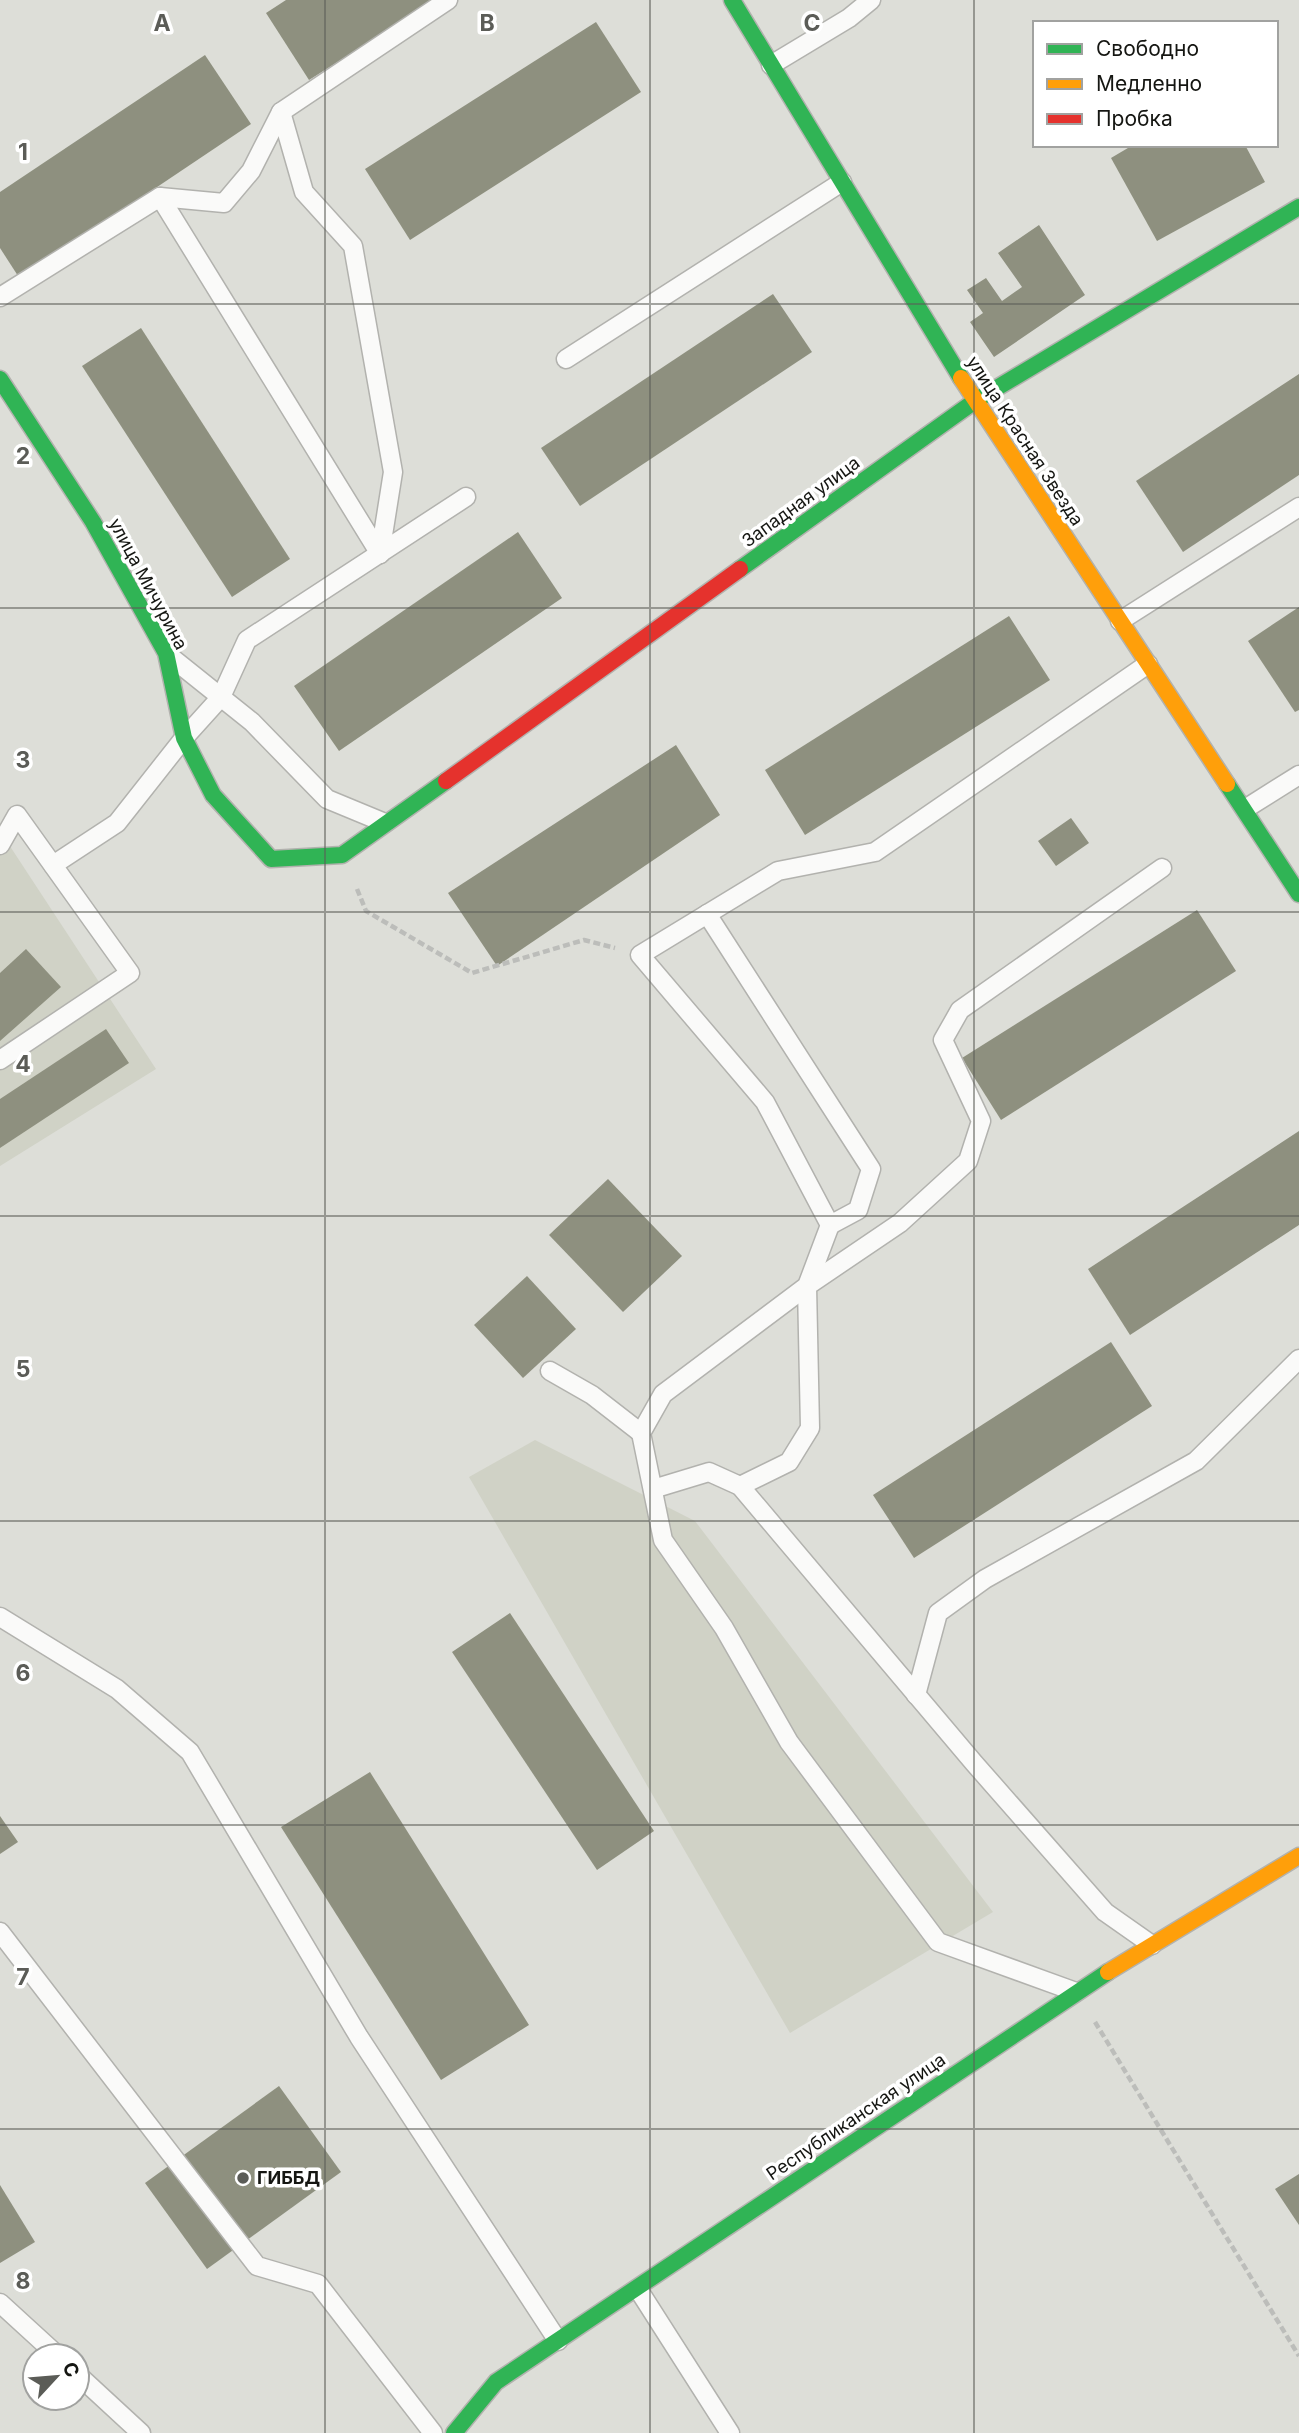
<svg xmlns="http://www.w3.org/2000/svg" width="1299" height="2433" font-family="Inter,sans-serif">
<style>
.built{fill:#d0d2c6}
.building{fill:#8e907f}
.lines{fill:none;stroke-linecap:round;stroke-linejoin:round}
.lane-casing{stroke:#b2b2ae;stroke-width:21}
.fast-casing{stroke:#b2b2ae;stroke-width:19}
.slow-casing{stroke:#b2b2ae;stroke-width:19}
.jam-casing{stroke:#b2b2ae;stroke-width:19}
.path{stroke:#bcbdba;stroke-width:4.5;stroke-dasharray:7 3.5;stroke-linecap:butt}
.lane{stroke:#fafaf9;stroke-width:18}
.fast{stroke:#30b455;stroke-width:16}
.slow{stroke:#ff9f0a;stroke-width:16}
.jam{stroke:#e5322d;stroke-width:16}
.grid{fill:none;stroke:#5b5c57;stroke-width:2;stroke-opacity:0.55}
.poi-dot{fill:#5b5c57;stroke:#fff;stroke-width:2.5}
.labels{text-anchor:middle;stroke-width:7;stroke-linejoin:round;paint-order:stroke}
.street-label{font-size:18px;fill:#151612;stroke:#fff}
.poi-label{font-size:18px;font-weight:bold;fill:#151612;stroke:#fff;text-anchor:start}
.grid-label{font-size:23px;text-anchor:middle;font-weight:bold;fill:#5b5c57;stroke:#fff;stroke-width:7;stroke-linejoin:round;paint-order:stroke}
</style>
<rect width="100%" height="100%" fill="#ddded8"/>
<!-- built -->
<g class="built">
<path d="M0 831 156 1069 0 1166Z"/>
<path d="M535 1440 695 1521 993 1912 790 2033 469 1477Z"/>
</g>
<!-- building -->
<g class="building">
<path d="M286 0H436L309 80 266 13Z"/>
<path d="M596 22 641 92 410 240 365 169Z"/>
<path d="M205 55 251 124 20 279 0 248V192Z"/>
<path d="M1133 145H1245L1265 182 1157 241 1111 158Z"/>
<path d="M1039 225 1085 295 994 357 970 322 983 313 967 290 986 278 1002 301 1022 287 998 253Z"/>
<path d="M773 294 812 352 580 506 541 448Z"/>
<path d="M141 328 290 559 232 597 82 366Z"/>
<path d="M1299 374V475L1183 552 1136 481Z"/>
<path d="M518 532 562 598 339 751 294 686Z"/>
<path d="M1299 607V710L1295 712 1248 641Z"/>
<path d="M1009 616 1050 680 805 835 765 770Z"/>
<path d="M676 745 720 815 497 966 448 893Z"/>
<path d="M1071 818 1089 843 1056 866 1038 841Z"/>
<path d="M1197 910 1236 971 1001 1120 962 1058Z"/>
<path d="M26 949 61 987 0 1041V973Z"/>
<path d="M106 1029 129 1063 0 1148V1099Z"/>
<path d="M1299 1131V1225L1130 1335 1088 1269Z"/>
<path d="M608 1179 682 1256 623 1312 549 1235Z"/>
<path d="M527 1276 576 1329 523 1378 474 1325Z"/>
<path d="M1111 1342 1152 1406 914 1558 873 1495Z"/>
<path d="M510 1613 654 1831 597 1870 452 1652Z"/>
<path d="M370 1772 529 2025 441 2080 281 1827Z"/>
<path d="M0 1816 18 1842 0 1854Z"/>
<path d="M279 2086 341 2172 207 2269 145 2183Z"/>
<path d="M1299 2174V2225L1275 2189Z"/>
<path d="M0 2185 35 2242 0 2263Z"/>
</g>
<g class="lines">
<defs>
<g id="lane">
<path d="M771 65 849 18 871 0"/>
<path d="M281 112 304 192 353 246 393 472 380 554"/>
<path d="M160 197 380 554"/>
<path d="M0 297 160 197 224 203 251 171 281 112 448 0"/>
<path d="M566 359 842 182"/>
<path d="M1120 621 1299 507"/>
<path d="M172 658 252 722 327 799 385 823"/>
<path d="M1245 809 1299 775"/>
<path d="M0 845 17 815 130 973 0 1060"/>
<path d="M53 865 117 823 184 738 221 697 247 640 466 497"/>
<path d="M707 914 871 1169 858 1210 830 1225"/>
<path d="M550 1371 592 1395 641 1433"/>
<path d="M740 1486 789 1462 810 1428 807 1286 900 1223 968 1161 981 1121 943 1040 960 1010 1162 868"/>
<path d="M653 1489 709 1472 740 1486 974 1763 1105 1912 1152 1945"/>
<path d="M0 1617 117 1689 190 1752 359 2037 558 2341"/>
<path d="M916 1695 938 1613 985 1579 1196 1461 1299 1359"/>
<path d="M0 1932 257 2266 318 2284 433 2433"/>
<path d="M1076 1992 938 1942 789 1742 724 1628 663 1540 641 1433 663 1394 807 1286 830 1225 765 1102 640 955 778 871 875 852 1148 664"/>
<path d="M638 2289 730 2433"/>
<path d="M0 2303 58 2356"/>
<path d="M77 2374 141 2433"/>
</g>
<g id="fast">
<path d="M732 0 961 378"/>
<path d="M0 379 93 522 166 653 184 738 213 795 271 859 342 855 446 781"/>
<path d="M740 569 975 401 1299 207"/>
<path d="M1227 784 1299 894"/>
<path d="M454 2433 496 2382 1108 1972"/>
</g>
<g id="slow">
<path d="M961 378 1227 784"/>
<path d="M1108 1972 1299 1856"/>
</g>
<path id="jam" d="M446 781 740 569"/>
</defs>
<!-- lane casing -->
<use href="#lane" class="lane-casing"/>
<!-- fast casing -->
<use href="#fast" class="fast-casing"/>
<!-- slow casing -->
<use href="#slow" class="slow-casing"/>
<!-- jam casing -->
<use href="#jam" class="jam-casing"/>
<!-- path -->
<g class="path">
<path d="M357 889 366 911 472 973 584 940 615 948"/>
<path d="M1095 2022 1299 2356"/>
</g>
<!-- lane -->
<use href="#lane" class="lane"/>
<!-- fast -->
<use href="#fast" class="fast"/>
<!-- slow -->
<use href="#slow" class="slow"/>
<!-- jam -->
<use href="#jam" class="jam"/>
</g>
<!-- grid -->
<path class="grid" d="M325 0V2433M650 0V2433M974 0V2433M0 304H1299M0 608H1299M0 912H1299M0 1216H1299M0 1521H1299M0 1825H1299M0 2129H1299"/>
<!-- markers -->
<circle class="poi-dot" cx="243" cy="2178" r="7"/>
<g class="labels">
<!-- street labels -->
<g class="street-label">
<text transform="translate(1025 441) rotate(57)" y="6">улица Красная Звезда</text>
<text transform="translate(801 502) rotate(-36)" y="6">Западная улица</text>
<text transform="translate(148 584) rotate(62)" y="6">улица Мичурина</text>
<text transform="translate(856 2117) rotate(-34)" y="6">Республиканская улица</text>
</g>
<!-- poi labels -->
<g class="poi-label">
<text x="257" y="2184">ГИББД</text>
</g>
</g>
<g class="grid-label">
<text x="162" y="31">A</text>
<text x="487" y="31">B</text>
<text x="812" y="31">C</text>
<text x="23" y="160">1</text>
<text x="23" y="464">2</text>
<text x="23" y="768">3</text>
<text x="23" y="1072">4</text>
<text x="23" y="1377">5</text>
<text x="23" y="1681">6</text>
<text x="23" y="1985">7</text>
<text x="23" y="2289">8</text>
</g>
<!-- legend -->
<rect x="1033" y="21" width="245" height="126" fill="#ffffff" stroke="#a1a2a0" stroke-width="2"/>
<rect x="1047" y="44" width="35" height="10" fill="#30b455" stroke="#a1a2a0" stroke-width="2"/>
<text x="1096" y="56" font-size="21" fill="#151612">Свободно</text>
<rect x="1047" y="79" width="35" height="10" fill="#ff9f0a" stroke="#a1a2a0" stroke-width="2"/>
<text x="1096" y="91" font-size="21" fill="#151612">Медленно</text>
<rect x="1047" y="114" width="35" height="10" fill="#e5322d" stroke="#a1a2a0" stroke-width="2"/>
<text x="1096" y="126" font-size="21" fill="#151612">Пробка</text>
<!-- north arrow -->
<g transform="translate(56 2377) rotate(64)"><circle r="33" fill="#ffffff" stroke="#a1a2a0" stroke-width="2"/>
<path d="M0-5L12 26L0 18L-12 26Z" fill="#5b5c57"/>
<text y="-10" font-size="19" font-weight="bold" text-anchor="middle" fill="#151612">С</text>
</g>
</svg>
